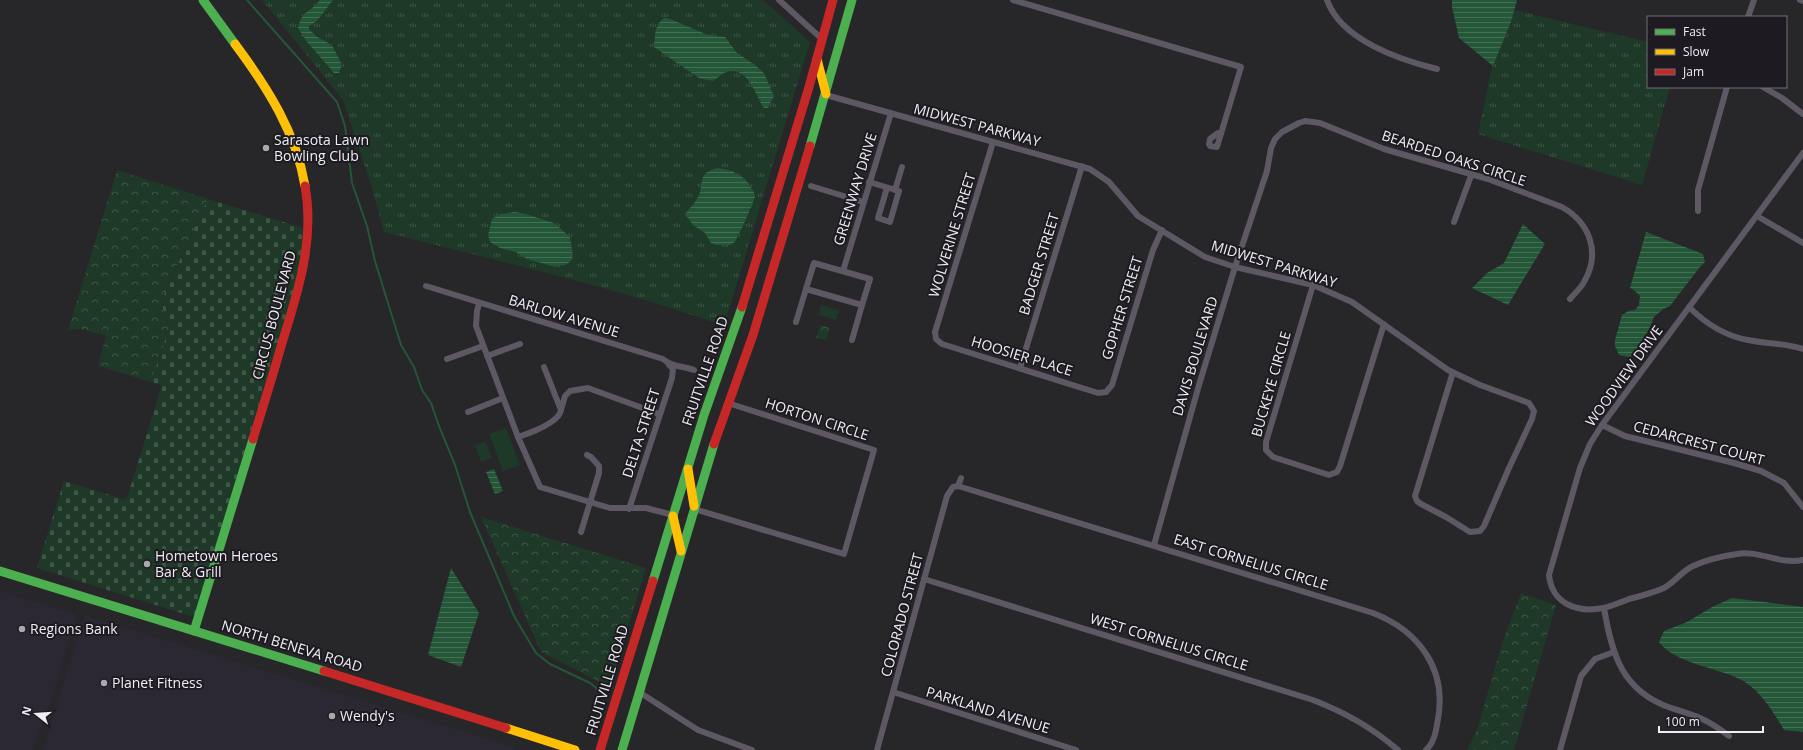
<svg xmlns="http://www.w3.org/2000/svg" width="1803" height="750" font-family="'Open Sans',sans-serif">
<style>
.built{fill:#2c2833}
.grass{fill:url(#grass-tufts)}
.forest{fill:url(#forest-crowns)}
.cemetery{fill:url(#cemetery-stones)}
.pitch{fill:#1e3927}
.water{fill:url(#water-rules)}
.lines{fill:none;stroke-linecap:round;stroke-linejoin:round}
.stream{stroke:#235737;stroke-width:2}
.street{stroke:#5d5864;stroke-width:6}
.fast{stroke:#4caf50;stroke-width:9}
.slow{stroke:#ffc107;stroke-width:9}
.jam{stroke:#c62828;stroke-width:9}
.poi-dot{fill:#a9a8ac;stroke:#1d1b21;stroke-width:1.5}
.labels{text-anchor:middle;stroke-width:4;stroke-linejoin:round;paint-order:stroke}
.street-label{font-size:14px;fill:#efeef2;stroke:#1d1b21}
.poi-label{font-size:14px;fill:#efeef2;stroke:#1d1b21;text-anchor:start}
</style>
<defs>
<pattern id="grass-tufts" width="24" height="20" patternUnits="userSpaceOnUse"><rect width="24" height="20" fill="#1e3927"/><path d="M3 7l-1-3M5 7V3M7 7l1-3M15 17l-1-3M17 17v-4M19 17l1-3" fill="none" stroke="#3f5647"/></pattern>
<pattern id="forest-crowns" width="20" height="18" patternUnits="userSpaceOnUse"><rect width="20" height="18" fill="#1e3927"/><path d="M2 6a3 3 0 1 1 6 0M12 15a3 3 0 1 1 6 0" fill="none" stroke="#3f5647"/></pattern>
<pattern id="cemetery-stones" width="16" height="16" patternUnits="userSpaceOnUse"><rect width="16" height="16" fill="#1e3927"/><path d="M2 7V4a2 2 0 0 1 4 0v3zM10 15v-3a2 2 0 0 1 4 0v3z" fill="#3f5647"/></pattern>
<pattern id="water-rules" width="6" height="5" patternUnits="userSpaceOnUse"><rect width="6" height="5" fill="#235737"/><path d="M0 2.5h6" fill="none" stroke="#436f54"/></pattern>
</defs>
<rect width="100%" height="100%" fill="#272629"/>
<!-- built -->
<g class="built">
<path d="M0 591 77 615 51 701 33 750H0Z"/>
<path d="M84 615 514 747 513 750H43Z"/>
</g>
<!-- grass -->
<g class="grass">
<path d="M262 0H763L810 42 724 326C613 286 497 261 384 232L372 188 343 100Z"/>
<path d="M1515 10 1648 42V87H1670L1642 185 1478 134 1491 70Z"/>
</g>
<!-- forest -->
<g class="forest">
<path d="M117 170 208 199 161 301 169 329 151 382 98 366 106 336 81 329 68 330Z"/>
<path d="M820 325 830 328 826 340 816 338Z"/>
<path d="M481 517 646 568 610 687 541 652Z"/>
<path d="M1521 593 1556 605 1514 750H1467L1478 727 1503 640Z"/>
</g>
<!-- cemetery -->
<path class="cemetery" d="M208 199 303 228 302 255 297 280 194 617 37 568 64 481 123 499 127 498 161 388 160 385 151 382 169 329 161 301Z"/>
<!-- pitch -->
<g class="pitch">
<path d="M821 305 839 310 836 320 819 315Z"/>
<path d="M506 428 520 465 503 471 489 434Z"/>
<path d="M485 441 492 458 481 462 475 446Z"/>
</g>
<!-- water -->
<g class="water">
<path d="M320 0H333L317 21 309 26V29L316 36 332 45 342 65 339 73H334L308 43 298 28C302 10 311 12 320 0Z"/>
<path d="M1452 0H1517L1512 19 1493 66 1459 38 1452 7Z"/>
<path d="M664 18 670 19 708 35 725 37 737 53 755 65 764 73 774 96 768 108H764C755 95 748 65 726 72 722 74 717 78 713 81L699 78 654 47C655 35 654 26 664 18Z"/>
<path d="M718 168 732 171 745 179 754 192 755 197 747 217 735 242 730 245H716L711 243 705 233 693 225 685 214C689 209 694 204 697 199 706 184 695 173 718 168Z"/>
<path d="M515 212 526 214 554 223 570 237 573 256 571 261 565 265 552 266 527 259 516 252 500 248 490 242 488 235 492 219 501 214Z"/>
<path d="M1523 224 1545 244 1508 305 1472 288 1487 273 1504 263Z"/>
<path d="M1646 232 1703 254 1705 262 1699 268 1670 306 1663 309 1654 317 1649 329 1633 356 1628 357 1619 355 1615 346V340L1622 315 1628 311 1635 310 1639 305 1640 296 1634 290 1630 288Z"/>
<path d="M494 469 503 491 495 494 486 472Z"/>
<path d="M451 568 479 613 461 667 428 655Z"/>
<path d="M1732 598 1803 607V732L1784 730C1774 713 1762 693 1745 682 1723 668 1676 665 1659 642L1664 631 1687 622 1712 607Z"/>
</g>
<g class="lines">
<!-- stream -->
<path class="stream" d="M247 0 337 102 345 126 352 183 367 226 375 261 401 345 414 367 422 390 431 403 439 426 455 465 470 512 514 616 536 653 550 664 590 683 607 697"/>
<!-- street -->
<g class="street">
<path d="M779 0 822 39"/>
<path d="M1013 0 1241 67 1217 147 1210 146 1209 144 1210 139 1218 133 1221 134"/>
<path d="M1327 0C1341 40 1400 60 1437 69"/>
<path d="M1800 0 1803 1"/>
<path d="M1748 17 1754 0"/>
<path d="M1763 87 1782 98 1803 114"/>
<path d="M826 95 1090 169 1109 182 1138 216 1205 257 1235 267 1313 285 1352 302 1448 370 1480 385 1529 403 1534 411 1532 419 1509 468 1484 526 1480 531 1470 532 1446 517 1421 504 1417 501 1415 496 1453 372"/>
<path d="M993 142 935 332 936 339 942 344 1098 393 1106 392 1112 385 1153 250 1162 230"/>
<path d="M1803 153 1602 425 1590 444 1580 468 1549 575C1552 604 1577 613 1603 608 1612 606 1621 602 1629 599 1641 596 1653 593 1664 588 1675 582 1682 571 1693 566 1706 560 1723 556 1737 554 1760 550 1780 565 1803 560"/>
<path d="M869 182 899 191 890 222 878 218 887 188"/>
<path d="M811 186 863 202"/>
<path d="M895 190 902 167"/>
<path d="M1698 211V190L1727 87"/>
<path d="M1757 216 1803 243"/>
<path d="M1454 222 1472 173"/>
<path d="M814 263 870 279 862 305 806 289Z"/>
<path d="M843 271 891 113"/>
<path d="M1313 285 1266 442V450L1273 457 1329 475 1337 472 1340 466 1384 324"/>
<path d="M426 286 663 359C671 367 683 366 694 370"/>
<path d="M479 304 477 311 476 326 518 437 540 487 610 508H646L673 515"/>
<path d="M1689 307C1705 323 1725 336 1748 340 1766 344 1785 343 1803 349"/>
<path d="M796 322 806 289"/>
<path d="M852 340 862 305"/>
<path d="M487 356 520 344"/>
<path d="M447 359 483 346"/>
<path d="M1020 368 1082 166"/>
<path d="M561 410 565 396 570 391 588 388 659 414"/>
<path d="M468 412 503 398"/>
<path d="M1602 425 1625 436 1734 463 1761 471 1784 483 1803 507"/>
<path d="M518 437C530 433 559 423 561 410L544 367"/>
<path d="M958 486 961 478"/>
<path d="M629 509 672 378 673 369 669 365"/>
<path d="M694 509 844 554 874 450 728 403"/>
<path d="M581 532 599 473V466L591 457 587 455"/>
<path d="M1154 545 1199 385 1235 267 1267 171 1271 148 1275 139 1282 132 1299 123 1305 121 1320 123 1384 149 1488 179 1562 207C1590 223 1601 253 1584 282 1581 288 1575 293 1570 299"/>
<path d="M924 579 1313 700C1346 713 1371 727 1398 750"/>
<path d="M1604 608C1612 655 1622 691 1671 708 1697 716 1707 719 1729 736"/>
<path d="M639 692 698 730 752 750"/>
<path d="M893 692 1076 750"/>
<path d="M877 750 947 496 953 487 958 486 1373 613C1419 631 1447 669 1438 719 1436 730 1435 742 1426 750"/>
<path d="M1560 750 1581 676 1595 659 1614 652"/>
</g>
<!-- fast -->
<g class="fast">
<path d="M203 0 235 44"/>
<path d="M810 146 852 0"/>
<path d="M0 571 324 671"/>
<path d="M653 581 704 415 742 307"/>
<path d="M194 631 253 439"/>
<path d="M622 750 714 444"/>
</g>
<!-- slow -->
<g class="slow">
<path d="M235 44C267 87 296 132 305 186"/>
<path d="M817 59 826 94"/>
<path d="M688 469 694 506"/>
<path d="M673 516 681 551"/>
<path d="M506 728 575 750"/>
</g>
<!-- jam -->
<g class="jam">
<path d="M742 307 809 87 833 0"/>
<path d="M253 439C263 407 273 375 282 343 298 292 315 240 305 186"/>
<path d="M714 444 753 335 810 146"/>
<path d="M324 671 506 728"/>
<path d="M600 750 653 581"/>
</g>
</g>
<!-- markers -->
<g class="poi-dot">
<circle cx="266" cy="148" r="4"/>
<circle cx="147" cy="564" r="4"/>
<circle cx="22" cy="629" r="4"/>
<circle cx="104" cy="683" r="4"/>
<circle cx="332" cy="716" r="4"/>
</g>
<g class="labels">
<!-- street labels -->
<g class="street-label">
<text transform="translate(977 125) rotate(15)" y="5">MIDWEST PARKWAY</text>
<text transform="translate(1454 158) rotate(18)" y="5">BEARDED OAKS CIRCLE</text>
<text transform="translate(855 189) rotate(-73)" y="5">GREENWAY DRIVE</text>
<text transform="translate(952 235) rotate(-73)" y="5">WOLVERINE STREET</text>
<text transform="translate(1039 264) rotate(-73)" y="5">BADGER STREET</text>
<text transform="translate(1274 264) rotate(17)" y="5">MIDWEST PARKWAY</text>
<text transform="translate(1122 308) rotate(-73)" y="5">GOPHER STREET</text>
<text transform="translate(274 315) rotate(-75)" y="5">CIRCUS BOULEVARD</text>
<text transform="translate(564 316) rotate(17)" y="5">BARLOW AVENUE</text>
<text transform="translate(1022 356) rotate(17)" y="5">HOOSIER PLACE</text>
<text transform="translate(1195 356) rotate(-73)" y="5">DAVIS BOULEVARD</text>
<text transform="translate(705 371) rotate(-71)" y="5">FRUITVILLE ROAD</text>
<text transform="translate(1624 376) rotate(-54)" y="5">WOODVIEW DRIVE</text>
<text transform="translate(1271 384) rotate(-74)" y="5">BUCKEYE CIRCLE</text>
<text transform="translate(817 419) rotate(18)" y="5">HORTON CIRCLE</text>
<text transform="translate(641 433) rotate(-72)" y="5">DELTA STREET</text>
<text transform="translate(1699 443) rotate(15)" y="5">CEDARCREST COURT</text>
<text transform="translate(1251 562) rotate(17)" y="5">EAST CORNELIUS CIRCLE</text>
<text transform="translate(902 615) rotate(-75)" y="5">COLORADO STREET</text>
<text transform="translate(1169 642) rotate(17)" y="5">WEST CORNELIUS CIRCLE</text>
<text transform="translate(292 646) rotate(17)" y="5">NORTH BENEVA ROAD</text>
<text transform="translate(607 680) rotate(-73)" y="5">FRUITVILLE ROAD</text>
<text transform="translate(988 710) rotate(17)" y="5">PARKLAND AVENUE</text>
</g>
<!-- poi labels -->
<g class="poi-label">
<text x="274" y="145">Sarasota Lawn<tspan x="274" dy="16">Bowling Club</tspan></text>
<text x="155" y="561">Hometown Heroes<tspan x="155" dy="16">Bar &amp; Grill</tspan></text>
<text x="30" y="634">Regions Bank</text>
<text x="112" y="688">Planet Fitness</text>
<text x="340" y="721">Wendy's</text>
</g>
</g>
<!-- legend -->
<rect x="1647" y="16" width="140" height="72" fill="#1d1b21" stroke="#716f75"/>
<rect x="1655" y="29" width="20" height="6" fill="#4caf50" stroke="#716f75"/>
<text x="1683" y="36" font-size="12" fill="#efeef2">Fast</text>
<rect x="1655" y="49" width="20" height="6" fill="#ffc107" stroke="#716f75"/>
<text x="1683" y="56" font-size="12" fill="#efeef2">Slow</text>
<rect x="1655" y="69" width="20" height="6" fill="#c62828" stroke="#716f75"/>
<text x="1683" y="76" font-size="12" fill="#efeef2">Jam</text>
<!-- north arrow -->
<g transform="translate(36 714) rotate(287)" stroke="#1d1b21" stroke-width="3" paint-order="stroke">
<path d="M0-3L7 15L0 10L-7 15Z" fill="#efeef2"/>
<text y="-6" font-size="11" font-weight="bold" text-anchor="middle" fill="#efeef2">N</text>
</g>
<!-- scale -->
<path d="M1659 726v6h104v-6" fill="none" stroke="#efeef2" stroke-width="2"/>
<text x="1665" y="726" font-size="12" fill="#efeef2" stroke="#1d1b21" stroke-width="3" paint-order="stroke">100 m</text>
</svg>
